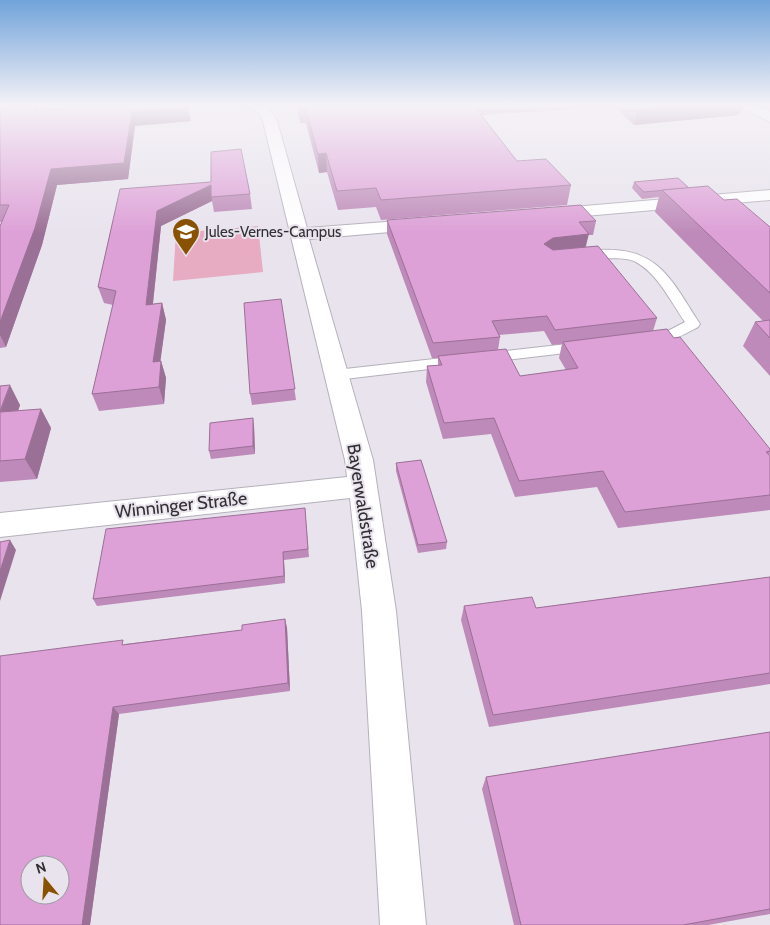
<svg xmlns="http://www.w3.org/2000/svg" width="770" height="925" font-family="Cabin,sans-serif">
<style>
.green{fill:#e7abc2}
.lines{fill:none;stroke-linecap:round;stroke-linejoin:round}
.lane-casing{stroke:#b5b1bb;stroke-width:2}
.street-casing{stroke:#b5b1bb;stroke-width:2}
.lane{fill:#fff;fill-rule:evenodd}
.street{fill:#fff;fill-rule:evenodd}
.wall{fill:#be8ab9;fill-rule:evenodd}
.shaded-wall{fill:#9b7096}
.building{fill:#dda0d7;stroke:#9b7096;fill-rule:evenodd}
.labels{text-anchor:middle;stroke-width:4;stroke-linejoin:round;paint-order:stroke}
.far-poi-label{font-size:15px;fill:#312f33;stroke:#e8e3ed;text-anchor:start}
.street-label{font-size:18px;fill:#312f33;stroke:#e8e3ed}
</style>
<rect width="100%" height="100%" fill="#e8e3ed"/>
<!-- green -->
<path class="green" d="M258 226 263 272 173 281 176 233Z"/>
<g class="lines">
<defs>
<g id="lane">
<path d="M600 250C659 247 671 280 700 324L698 327C681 336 662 348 642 343L639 340 642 337 664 333 685 322C671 302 658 274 636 262 620 253 580 264 572 255L579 251Z"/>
<path d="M585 342 591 344 593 347 591 350 336 380 330 379 328 375 330 371 336 370Z"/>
</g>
<g id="street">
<path d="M245 105C264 103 268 105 277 121L307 228 425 219 431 220 434 224 431 228 425 229 309 239 373 460 396 611 426 925H380L362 611 350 498 0 537V513L347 477 345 460 263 121 259 113Z"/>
<path d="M742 105H757L770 112V122L743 108Z"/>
<path d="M770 190V200L550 219 544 218 541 214 544 210 550 209Z"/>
</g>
</defs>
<!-- lane casing -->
<use href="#lane" class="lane-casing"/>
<!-- street casing -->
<use href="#street" class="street-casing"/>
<!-- lane -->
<use href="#lane" class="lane"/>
<!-- street -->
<use href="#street" class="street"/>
</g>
<!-- wall -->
<g class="wall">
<path d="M0 105H45L44 108H37L38 111 191 121 135 126 128 179 57 185 42 245 6 347 0 348V226L2 222H0Z"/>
<path d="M296 105H745L743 110H741L739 115 634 125 615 107 482 115 517 161 571 185 567 205 381 220 376 207 338 210 327 172 319 173 306 123H300Z"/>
<path d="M760 105H770V109H768Z"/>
<path d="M634 182 689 188 724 200 770 227V376L743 346 755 322 763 321 655 212 659 197 642 199 632 188Z"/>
<path d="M120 189 250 194 252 209 214 212 212 201 161 226 153 304 162 303 166 320 160 361H161L166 378 164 404 99 411 92 394 113 305 104 303 98 287Z"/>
<path d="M387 220 596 221 593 235H588L586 247 657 318 653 331 770 449V454L769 455 770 456V510L618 528 597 487 515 497 491 434 443 439 426 382 427 366 438 365V358H432L387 234ZM544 331 552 345 562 344 559 358 566 370 520 376 498 350 500 337 499 335Z"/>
<path d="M281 299 296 400 252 405 250 394Z"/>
<path d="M0 386 20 405 18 411 41 409 51 428 37 479 0 482Z"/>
<path d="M254 426 255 454 211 459 209 451Z"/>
<path d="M396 463 447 542 446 549 418 553 396 471Z"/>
<path d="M305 508 309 557 284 560 285 583 97 606 93 599Z"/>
<path d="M770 577V684L489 727 461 620 464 606 536 608Z"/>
<path d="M285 619 287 628 290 691 119 714 90 925H0L125 644 242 630Z"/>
<path d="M770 732V914L708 925H514L482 789 486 777Z"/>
</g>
<!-- shaded-wall -->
<g class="shaded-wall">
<path d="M0 105H45L44 108H37L41 120 0 111Z"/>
<path d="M675 105H743L739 115 634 125 639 108Z"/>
<path d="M188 107 191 121 135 126 128 179 57 185 42 245 6 347 0 335V322L51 169 132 112Z"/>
<path d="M326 153 327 172 319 173 318 154Z"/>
<path d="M211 185 212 201 161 226 151 321 146 305 157 211Z"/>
<path d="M589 234 585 248 550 252 544 244 553 238Z"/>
<path d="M162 303 166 320 158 379 153 362Z"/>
<path d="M161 361 166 378 164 404 159 387Z"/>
<path d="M10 385 20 405 11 432 0 413Z"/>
<path d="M41 409 51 428 37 479 25 459Z"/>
<path d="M253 418 254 426 255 454 253 446Z"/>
<path d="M10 540 16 550 0 601V571Z"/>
<path d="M283 552 284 560 285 583 284 576Z"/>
<path d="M285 619 287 628 290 691 288 683Z"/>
<path d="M113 707 119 714 90 925H82Z"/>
</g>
<!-- building -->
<g class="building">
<path d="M87 105H188V107L132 112 124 163 51 169 35 228 0 322V226L9 205H0V108L36 106 34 111 86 106Z"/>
<path d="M298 105H473L517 161 546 159 571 185 381 200 376 188 337 191 326 153 318 154 305 106H298Z"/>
<path d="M635 105H675L639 108Z"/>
<path d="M241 149 250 194 211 197V185L157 211 146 305 162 303 153 362 161 361 159 387 92 394 116 291 98 287 120 189 211 182V152Z"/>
<path d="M678 178 689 188 644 192 634 182Z"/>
<path d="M708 186 724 200 737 199 770 227V293L662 190Z"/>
<path d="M581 205 596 221 579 222 589 234 553 238 544 244 553 250 598 246 657 318 555 330 547 316 492 321 500 337 433 343 387 220Z"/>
<path d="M281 299 295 389 250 394 244 303Z"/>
<path d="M770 320V338L755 322Z"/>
<path d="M667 329 674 338 680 337 770 449V451L766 452 770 456V495L625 512 603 471 519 481 494 418 444 423 427 366 442 365 438 356 506 349 520 376 578 368 563 342Z"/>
<path d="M10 385 0 411V386Z"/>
<path d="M41 409 25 459 0 461V412Z"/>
<path d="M253 418V446L209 451 210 423Z"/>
<path d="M421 460 447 542 418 545 396 463Z"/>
<path d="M305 508 308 549 283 552 284 576 93 599 106 529Z"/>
<path d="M10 540 0 571V542Z"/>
<path d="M770 577V673L493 715 464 606 532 597 536 608Z"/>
<path d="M285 619 288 683 113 707 82 925H0V656L123 640 122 645 242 630V625ZM30 865H60V895H30Z"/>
<path d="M770 732V909L683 925H521L486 777Z"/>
</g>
<!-- sky -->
<linearGradient id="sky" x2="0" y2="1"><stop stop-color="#71a3da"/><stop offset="0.45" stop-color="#f5f2f7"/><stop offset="1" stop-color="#f5f2f7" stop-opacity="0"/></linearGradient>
<rect width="770" height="234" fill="url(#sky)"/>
<!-- icons -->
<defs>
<symbol id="school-pin" viewBox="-11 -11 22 30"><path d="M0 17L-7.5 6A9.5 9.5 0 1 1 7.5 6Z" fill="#885200" stroke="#e8e3ed"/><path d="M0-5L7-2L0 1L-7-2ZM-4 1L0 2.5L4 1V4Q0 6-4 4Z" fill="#fff"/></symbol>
</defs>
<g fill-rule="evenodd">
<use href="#school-pin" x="170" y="216" width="32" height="43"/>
</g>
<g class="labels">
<!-- far-poi labels -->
<g class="far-poi-label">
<text x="205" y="237">Jules-Vernes-Campus</text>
</g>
<!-- street labels -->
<g class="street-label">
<text transform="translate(181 505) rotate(-6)" y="6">Winninger Straße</text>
<text transform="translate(363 506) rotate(81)" y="6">Bayerwaldstraße</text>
</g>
</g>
<!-- north arrow -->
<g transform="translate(45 880) rotate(342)"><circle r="24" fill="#e8e3ed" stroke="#9f9ba3"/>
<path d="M0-4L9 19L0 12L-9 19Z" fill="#885200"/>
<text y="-8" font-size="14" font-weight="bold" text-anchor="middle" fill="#312f33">N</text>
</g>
</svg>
